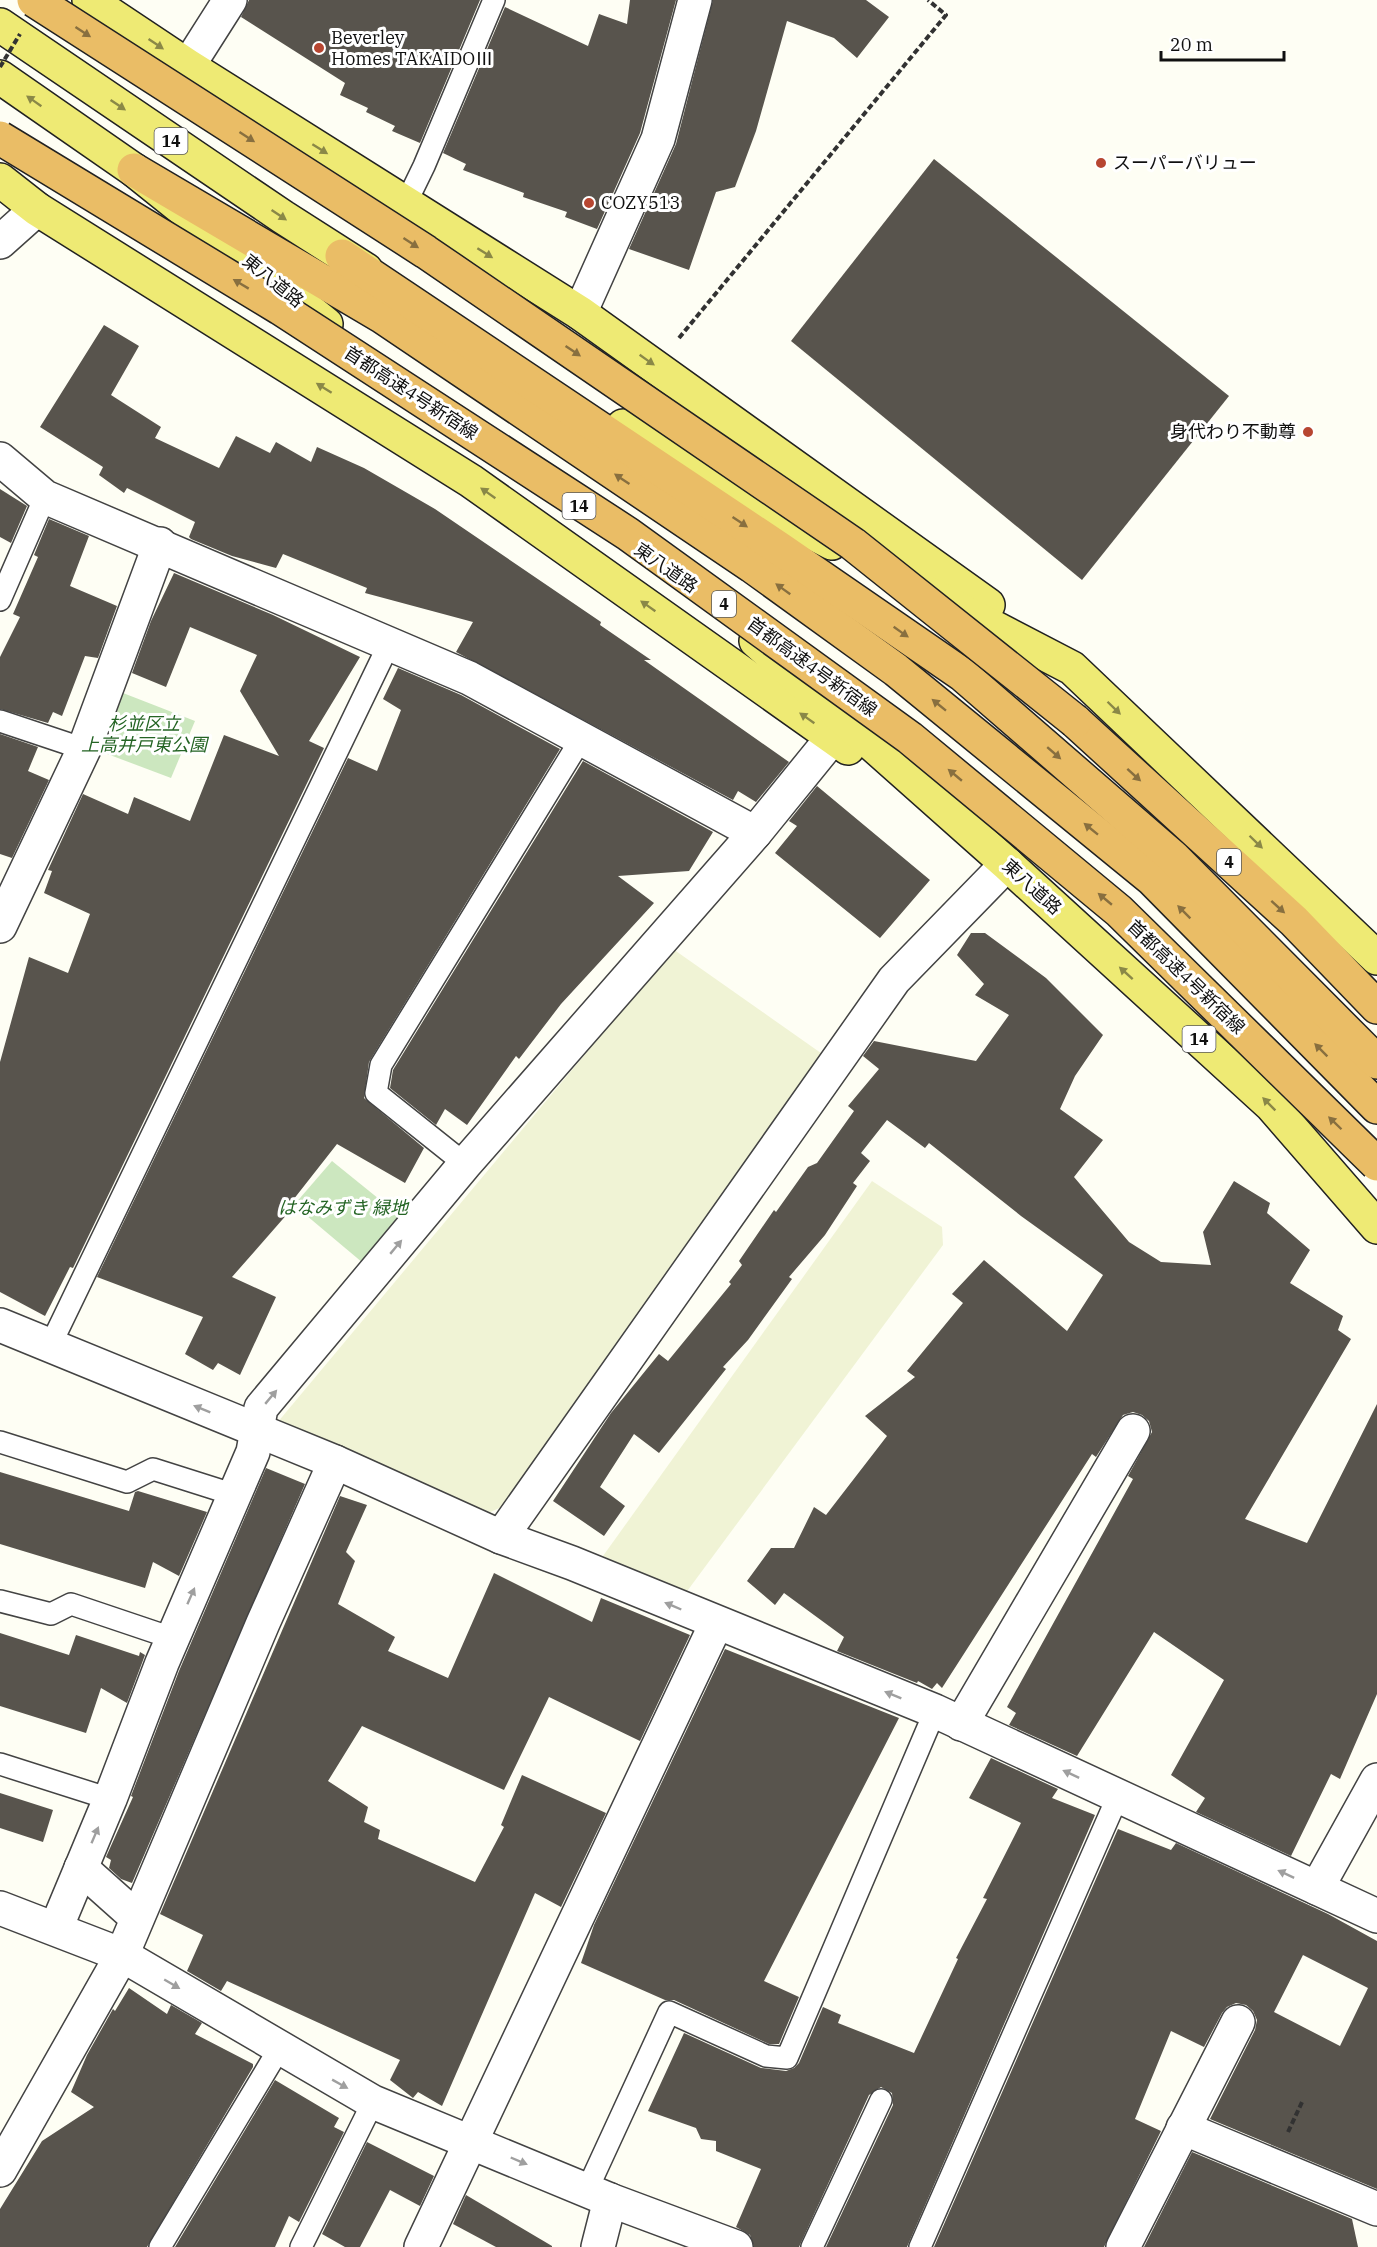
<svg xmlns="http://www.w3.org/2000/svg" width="1377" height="2247" font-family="'IBM Plex Serif','Noto Sans JP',serif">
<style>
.farmland{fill:#f0f3d5}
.green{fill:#cce7bf}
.building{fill:#58544d;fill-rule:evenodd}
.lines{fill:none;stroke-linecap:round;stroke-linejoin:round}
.service-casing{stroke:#434343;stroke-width:24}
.minor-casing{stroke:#434343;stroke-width:36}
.primary-casing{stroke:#212121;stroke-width:36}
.motorway-casing{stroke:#212121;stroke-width:36}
.path{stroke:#323232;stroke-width:4;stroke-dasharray:6 3;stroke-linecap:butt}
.service{stroke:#fff;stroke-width:21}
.minor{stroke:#fff;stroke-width:33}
.primary{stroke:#eeea74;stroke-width:33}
.motorway{stroke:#eabd66;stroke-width:33}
.motorway-bridge-casing{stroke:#212121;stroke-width:36;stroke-linecap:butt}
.path-bridge{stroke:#323232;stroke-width:4;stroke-dasharray:6 3;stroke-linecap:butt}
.motorway-bridge{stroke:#eabd66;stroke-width:33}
.oneway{fill:#886f3f}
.oneway2{fill:#8a8847}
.oneway3{fill:#9f9f9f}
.poi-dot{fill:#b74631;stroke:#fff;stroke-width:2}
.labels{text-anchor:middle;stroke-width:6;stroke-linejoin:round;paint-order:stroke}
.shield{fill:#fff;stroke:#585858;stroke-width:1.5}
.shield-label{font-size:16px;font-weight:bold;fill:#101010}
.poi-label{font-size:18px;fill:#101010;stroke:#fff;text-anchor:start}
.street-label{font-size:18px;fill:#101010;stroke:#fff}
.park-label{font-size:18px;font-style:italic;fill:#246424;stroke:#fff}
</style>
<rect width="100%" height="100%" fill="#fefef4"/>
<!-- farmland -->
<g class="farmland">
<path d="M673 949 828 1058 506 1505 486 1514 277 1423Z"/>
<path d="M872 1181 942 1227 943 1245 685 1594 603 1556Z"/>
</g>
<!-- green -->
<g class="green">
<path d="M123 693 195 721 171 778 94 749Z"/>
<path d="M332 1161 400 1216 363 1263 294 1205Z"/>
</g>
<!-- building -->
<g class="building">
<path d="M249 0H480L420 143 392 131 395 126 366 112 368 108 340 95 345 83 241 17Z"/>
<path d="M630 0H676L640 133 597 229 565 217 567 212 523 197 524 193 463 170 466 164 443 153 505 7 588 46 599 14 627 24Z"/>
<path d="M713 0H866L889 17 857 58 834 38 787 21 756 131 735 187 716 192 689 270 629 249 676 144Z"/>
<path d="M934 159 1229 396 1082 580 791 341Z"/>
<path d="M104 325 139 346 111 395 161 427 155 438 219 468 236 436 270 453 276 442 311 462 317 447 364 468 435 509 601 622 600 625 651 660H644L789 762 756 802 738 791 733 800 456 652 473 622 365 593 367 588 283 554 276 568 232 556 191 539 189 537 195 522 127 488 124 493 99 475 103 467 40 427Z"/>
<path d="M0 489 27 506 11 543 0 537Z"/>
<path d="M49 519 89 536 70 586 117 606 98 658 85 656 62 716 53 712 48 723 0 709V657L20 617 13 614 38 557 34 555Z"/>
<path d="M174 573 273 615 360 657 309 741 324 748 73 1268 70 1267 45 1316 0 1292V1062L29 957 68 973 90 914 44 893 52 871 48 870 83 794 128 814 134 797 190 821 224 735 279 756 240 691 257 655 190 627 166 687 132 673 151 621Z"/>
<path d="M398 668 461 695 560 749 369 1062 364 1098 424 1148 405 1183 337 1144 286 1209 289 1212 232 1277 276 1297 240 1375 218 1363 213 1370 185 1354 203 1317 97 1277 348 758 377 771 401 710 383 699Z"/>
<path d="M0 734 38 747 28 771 49 780 12 858 0 854Z"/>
<path d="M583 761 713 832 689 871 618 876 654 903 561 1004 519 1059 516 1056 467 1125 445 1109 436 1125 390 1088 393 1070Z"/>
<path d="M817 786 930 880 880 938 775 853 797 826 789 821Z"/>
<path d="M971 933H985L1046 978 1103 1035 1075 1076 1060 1109 1103 1140 1074 1177 1129 1242 1161 1262 1211 1265 1203 1232 1234 1181 1270 1203 1267 1213 1310 1250 1290 1283 1343 1316 1338 1330 1351 1339 1245 1519 1307 1543 1377 1404V1694L1340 1779 1331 1774 1291 1856 1196 1812 1205 1798 1171 1775 1224 1680 1154 1632 1077 1756 1009 1725 1016 1713 1007 1707 1133 1479 1128 1476 1152 1432 1149 1421 1142 1415 1133 1412 1123 1415 1096 1457 1092 1454 942 1688 937 1683 932 1689 918 1681 917 1683 837 1651 844 1637 784 1593 775 1605 747 1581 771 1548H794L814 1507 826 1515 887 1436 865 1416 915 1377 907 1371 963 1303 952 1294 984 1260 1067 1331 1103 1275 1021 1216 929 1143 925 1148 887 1120 861 1153 870 1161 853 1183 857 1186 825 1235 789 1277 792 1279 748 1340 723 1367 726 1369 683 1423 659 1453 634 1434 600 1487 625 1506 604 1536 553 1501 611 1413 659 1354 668 1361 731 1284 729 1282 742 1265 739 1261 774 1210 776 1212 808 1167 817 1163 854 1111 848 1106 879 1069 863 1056 874 1041 976 1061 1009 1015 975 995 984 984 957 955Z"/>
<path d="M266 1468 305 1484 132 1883 121 1879 109 1868 111 1860 106 1857 133 1797 131 1796 179 1671Z"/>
<path d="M0 1472 129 1511 135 1492 138 1491 207 1512 179 1576 153 1562 145 1588 0 1544Z"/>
<path d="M340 1496 367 1505 346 1552 355 1561 338 1604 395 1637 388 1651 448 1678 494 1573 592 1622 601 1598 690 1635 640 1741 549 1697 504 1790 362 1726 328 1781 368 1807 364 1822 380 1830 378 1839 475 1882 504 1827 501 1825 522 1775 606 1813 561 1907 535 1893 442 2106 418 2092 413 2098 390 2080 400 2060 227 1981 221 1991 187 1971 203 1935 160 1914Z"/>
<path d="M0 1633 69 1655 76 1635 139 1656 140 1652 145 1655 127 1703 101 1688 86 1733 0 1706Z"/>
<path d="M725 1649 899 1718 764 1981 799 1997 779 2044H769L674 2000H665L581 1963 594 1925Z"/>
<path d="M991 1758 1058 1789 1052 1798 1095 1815 907 2247H826L893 2105 892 2093 881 2087 869 2095 799 2247H754L750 2235 736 2227 761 2169 716 2151V2141L701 2139 696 2128 648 2111 684 2033 761 2068 786 2071 794 2068 799 2063 823 2007 841 2015 838 2023 914 2053 958 1959 956 1958 987 1899 983 1898 1021 1823 969 1798Z"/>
<path d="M0 1793 53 1810 43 1842 0 1828Z"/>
<path d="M1118 1829 1171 1850 1176 1843 1328 1914 1377 1941V2189L1210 2119 1255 2030 1257 2020 1253 2011 1246 2005 1236 2003 1227 2007 1222 2013 1204 2047 1171 2031 1135 2119 1161 2131 1104 2247H934ZM1303 1955 1368 1988 1340 2046 1274 2012Z"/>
<path d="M129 1988 167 2014 171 2005 202 2023 195 2034 253 2064V2067L147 2247H0V2209L42 2141 94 2107 71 2092 87 2055 113 2009 115 2011Z"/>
<path d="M275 2080 339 2118 334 2127 344 2132 299 2222 289 2216 275 2247H175Z"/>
<path d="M367 2142 434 2176 420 2206 390 2190 360 2247H345L322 2234Z"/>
<path d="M1192 2152 1352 2219 1358 2247H1144Z"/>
<path d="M466 2195 552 2246V2247H496L453 2224Z"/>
</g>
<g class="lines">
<defs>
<g id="service">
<path d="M406 203 424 166 494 0"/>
<path d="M0 600 45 497"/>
<path d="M0 721 84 749"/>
<path d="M465 1164 376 1093 381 1065 581 739"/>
<path d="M50 1346 389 644"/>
<path d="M0 1442 127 1482 153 1469 235 1495"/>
<path d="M0 1601 51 1614 71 1604 172 1638"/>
<path d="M0 1764 110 1799"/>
<path d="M587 2190 669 2012 766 2056 787 2058 935 1711"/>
<path d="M160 2247 279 2049"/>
<path d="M301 2247 373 2102"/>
<path d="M812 2247 881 2100"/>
<path d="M920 2247 1118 1796"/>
</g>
<g id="minor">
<path d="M188 66 230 0"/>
<path d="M0 242 37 209"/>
<path d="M580 313 658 139 695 0"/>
<path d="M0 459 45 497 469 678 755 833"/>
<path d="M0 926 84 749 160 544"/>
<path d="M0 1325 335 1462 501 1537 572 1563 935 1711 1377 1916"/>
<path d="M501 1537 894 980 1007 864"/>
<path d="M961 1724 1133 1431"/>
<path d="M81 1868 137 1918"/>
<path d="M1317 1888 1377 1780"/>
<path d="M0 1908 122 1955 373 2102 610 2200 736 2247"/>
<path d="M56 1928 110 1799 162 1663 253 1452 261 1408 465 1164 755 833 833 737"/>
<path d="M1183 2128 1377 2209"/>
<path d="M0 2170 122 1955 263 1623 335 1462"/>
<path d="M421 2247 716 1624"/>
<path d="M598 2247 610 2200"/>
<path d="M1123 2247 1238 2022"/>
</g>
<g id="primary">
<path d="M89 0 188 66 580 313 988 605"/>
<path d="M0 25 283 217 366 270"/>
<path d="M0 77 134 170 326 324"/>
<path d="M0 180 37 209 471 481 848 748"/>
<path d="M623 426 716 483 832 543"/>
<path d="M926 592 1072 668 1377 958"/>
<path d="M756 641 1007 864 1271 1105 1377 1227"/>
</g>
<g id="motorway">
<path d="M134 170 383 317 752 566 896 670 1152 879 1377 1107"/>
<path d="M342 256 780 549 963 675 1173 857 1377 1062"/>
<path d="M1075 721 1294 921 1377 1007"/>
</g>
</defs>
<!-- service casing -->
<use href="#service" class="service-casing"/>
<!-- minor casing -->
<use href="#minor" class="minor-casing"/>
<!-- primary casing -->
<use href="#primary" class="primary-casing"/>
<!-- motorway casing -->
<use href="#motorway" class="motorway-casing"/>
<!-- path -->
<g class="path">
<path d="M679 338 946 15 928 0"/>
<path d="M1288 2132 1303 2100"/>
</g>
<!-- service -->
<use href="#service" class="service"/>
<!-- minor -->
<use href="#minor" class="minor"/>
<!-- primary -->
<use href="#primary" class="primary"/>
<!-- motorway -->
<use href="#motorway" class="motorway"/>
<defs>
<g id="motorway-bridge">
<path d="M34 0 426 252 853 544 1075 721"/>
<path d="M0 138 280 308 628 534 910 738 1119 911 1377 1164"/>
</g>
</defs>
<!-- motorway-bridge casing -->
<use href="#motorway-bridge" class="motorway-bridge-casing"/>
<!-- path-bridge -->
<path class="path-bridge" d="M0 67 20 34"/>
<!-- motorway-bridge -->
<use href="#motorway-bridge" class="motorway-bridge"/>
</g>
<!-- one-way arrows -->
<defs><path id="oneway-solid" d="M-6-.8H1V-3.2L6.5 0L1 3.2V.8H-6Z" transform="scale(1.5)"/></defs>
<g class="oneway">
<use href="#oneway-solid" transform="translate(83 32) rotate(33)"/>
<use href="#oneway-solid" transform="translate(247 137) rotate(33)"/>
<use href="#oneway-solid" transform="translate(411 243) rotate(33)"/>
<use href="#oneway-solid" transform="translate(241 284) rotate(-149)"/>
<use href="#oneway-solid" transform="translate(573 351) rotate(34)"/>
<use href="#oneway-solid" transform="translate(622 479) rotate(-146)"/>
<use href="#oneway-solid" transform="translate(740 522) rotate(34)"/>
<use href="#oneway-solid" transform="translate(783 589) rotate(-144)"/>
<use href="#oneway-solid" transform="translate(901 632) rotate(35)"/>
<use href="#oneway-solid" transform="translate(939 705) rotate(-141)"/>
<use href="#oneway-solid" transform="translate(1054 753) rotate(41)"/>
<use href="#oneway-solid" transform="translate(955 775) rotate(-140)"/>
<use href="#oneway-solid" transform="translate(1134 775) rotate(42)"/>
<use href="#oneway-solid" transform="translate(1091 829) rotate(-141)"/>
<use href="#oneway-solid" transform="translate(1105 899) rotate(-140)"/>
<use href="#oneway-solid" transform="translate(1278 907) rotate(42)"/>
<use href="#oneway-solid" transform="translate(1184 912) rotate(-135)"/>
<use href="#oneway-solid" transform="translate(1321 1050) rotate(-135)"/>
<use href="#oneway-solid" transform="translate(1335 1123) rotate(-136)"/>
</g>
<g class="oneway2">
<use href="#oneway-solid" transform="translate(156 44) rotate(34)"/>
<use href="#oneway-solid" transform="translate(34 101) rotate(-145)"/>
<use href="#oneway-solid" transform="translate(118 105) rotate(34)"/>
<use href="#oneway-solid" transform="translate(320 149) rotate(32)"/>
<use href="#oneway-solid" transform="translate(279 215) rotate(34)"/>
<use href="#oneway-solid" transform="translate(485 253) rotate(32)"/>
<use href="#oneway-solid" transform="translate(647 360) rotate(35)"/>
<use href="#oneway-solid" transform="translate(324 388) rotate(-148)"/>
<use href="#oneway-solid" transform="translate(488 493) rotate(-145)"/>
<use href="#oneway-solid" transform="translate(648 606) rotate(-145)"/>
<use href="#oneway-solid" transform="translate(1114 708) rotate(44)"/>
<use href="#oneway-solid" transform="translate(807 718) rotate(-145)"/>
<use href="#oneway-solid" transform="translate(1256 842) rotate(44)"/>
<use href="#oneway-solid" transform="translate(1126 973) rotate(-138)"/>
<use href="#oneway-solid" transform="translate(1269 1104) rotate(-135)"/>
</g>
<g class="oneway3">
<use href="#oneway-solid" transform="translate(396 1247) rotate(-50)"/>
<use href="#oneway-solid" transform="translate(271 1397) rotate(-50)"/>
<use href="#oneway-solid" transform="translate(202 1409) rotate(-158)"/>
<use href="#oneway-solid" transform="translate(191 1596) rotate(-66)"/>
<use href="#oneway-solid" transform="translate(673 1606) rotate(-157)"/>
<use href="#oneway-solid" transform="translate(893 1695) rotate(-158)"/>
<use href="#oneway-solid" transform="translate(1071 1774) rotate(-155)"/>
<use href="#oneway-solid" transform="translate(95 1835) rotate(-67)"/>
<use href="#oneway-solid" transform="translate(1286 1874) rotate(-155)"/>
<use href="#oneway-solid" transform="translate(172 1984) rotate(30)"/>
<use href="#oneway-solid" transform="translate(340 2084) rotate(29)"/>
<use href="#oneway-solid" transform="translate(519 2161) rotate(23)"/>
</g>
<!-- markers -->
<g class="poi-dot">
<circle cx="319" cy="48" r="6"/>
<circle cx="1101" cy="163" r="6"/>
<circle cx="589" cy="203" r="6"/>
<circle cx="1308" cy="432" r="6"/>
</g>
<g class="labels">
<!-- shield labels -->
<g class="shield">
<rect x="154.5" y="128" width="33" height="26" rx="4.5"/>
<rect x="562.5" y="493" width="33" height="26" rx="4.5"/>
<rect x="712" y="591" width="24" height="26" rx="4.5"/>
<rect x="1217" y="849" width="24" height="26" rx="4.5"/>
<rect x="1182.5" y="1026" width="33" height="26" rx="4.5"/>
</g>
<g class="shield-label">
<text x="171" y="147">14</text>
<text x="579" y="512">14</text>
<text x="724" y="610">4</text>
<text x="1229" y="868">4</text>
<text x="1199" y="1045">14</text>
</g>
<!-- poi labels -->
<g class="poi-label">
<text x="331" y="44">Beverley<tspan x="331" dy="21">Homes TAKAIDOⅢ</tspan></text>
<text x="1113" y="169">スーパーバリュー</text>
<text x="601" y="209">COZY513</text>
<text x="1296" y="438" text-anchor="end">身代わり不動尊</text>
</g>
<!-- street labels -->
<g class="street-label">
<text transform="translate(273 281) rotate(39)" y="6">東八道路</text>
<text transform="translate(411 393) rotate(33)" y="6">首都高速4号新宿線</text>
<text transform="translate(666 568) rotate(35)" y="6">東八道路</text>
<text transform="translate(812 667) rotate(36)" y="6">首都高速4号新宿線</text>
<text transform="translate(1032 887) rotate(42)" y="6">東八道路</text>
<text transform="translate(1186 977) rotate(44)" y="6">首都高速4号新宿線</text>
</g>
<!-- park labels -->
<g class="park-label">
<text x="144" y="730">杉並区立<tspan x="144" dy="21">上高井戸東公園</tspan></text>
<text x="343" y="1214">はなみずき 緑地</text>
</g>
</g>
<!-- scale -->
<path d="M1161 51v9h123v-9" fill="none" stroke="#101010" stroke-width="3"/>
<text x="1170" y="51" font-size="18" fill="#101010" stroke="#ffffff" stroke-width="4.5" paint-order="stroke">20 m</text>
</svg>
